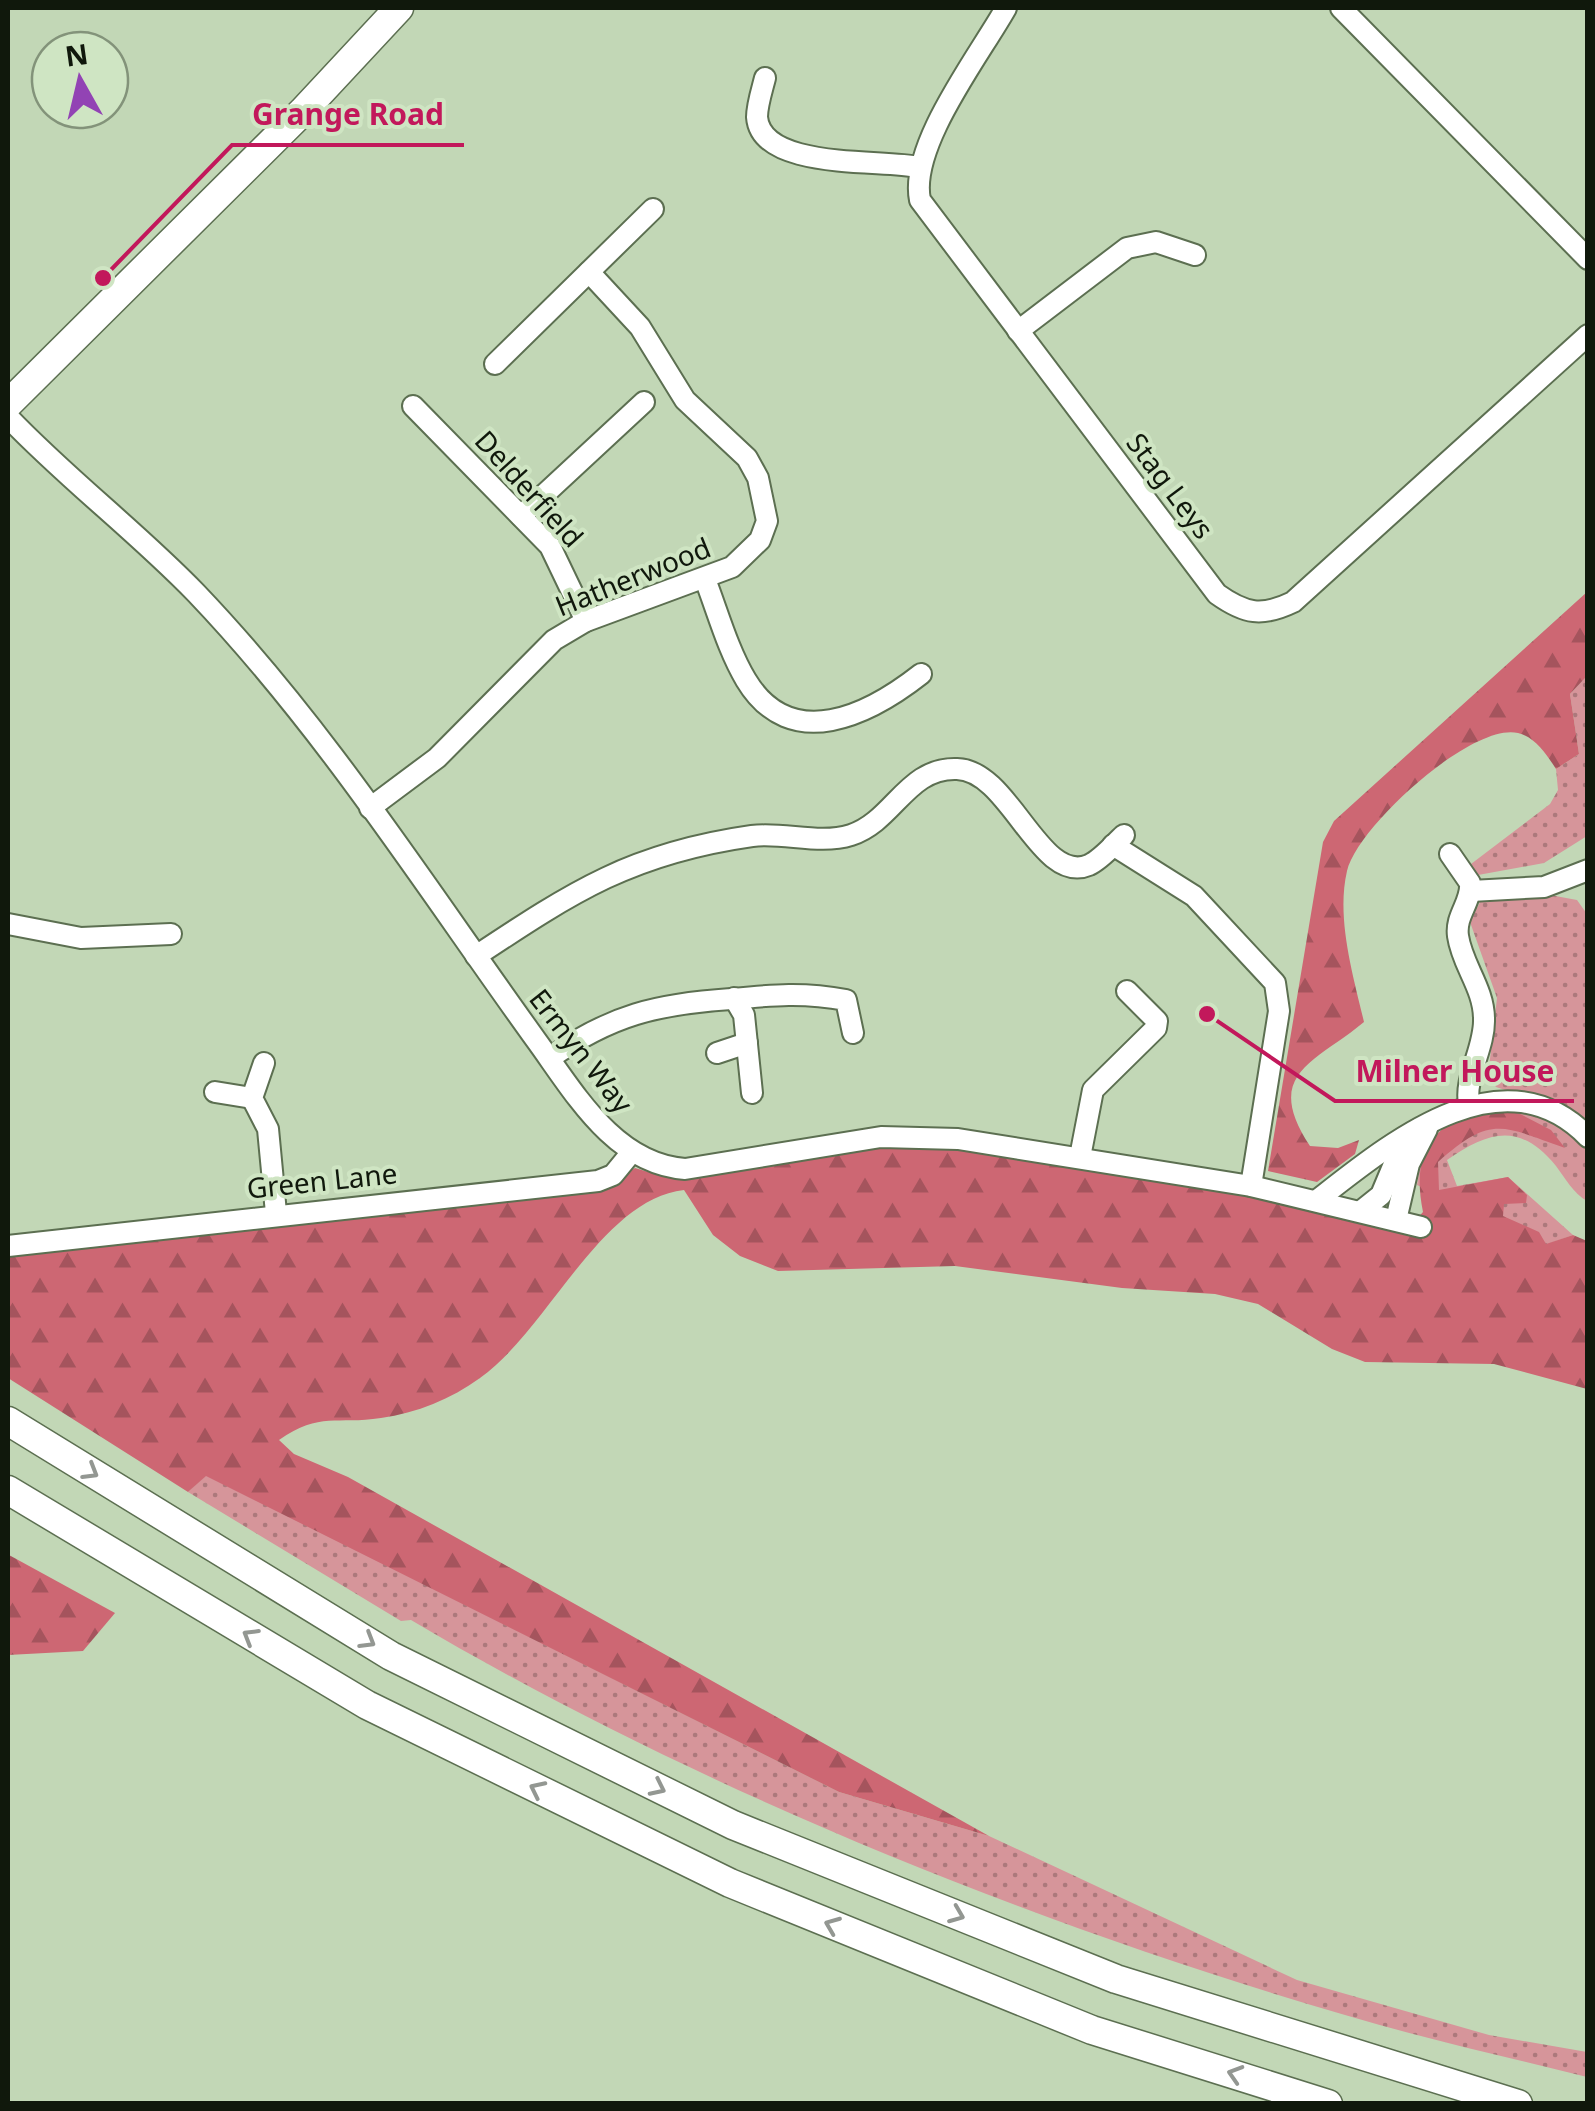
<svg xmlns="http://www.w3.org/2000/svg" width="1595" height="2111" font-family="'Noto Sans',sans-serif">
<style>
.grass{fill:url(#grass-dots)}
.forest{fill:url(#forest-firs)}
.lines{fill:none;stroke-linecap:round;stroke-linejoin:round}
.minor-casing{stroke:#5c6f51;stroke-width:24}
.highway-casing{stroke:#5c6f51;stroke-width:31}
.minor{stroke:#fff;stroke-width:20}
.highway{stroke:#fff;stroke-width:28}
.oneway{stroke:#939792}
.labels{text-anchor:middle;stroke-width:8;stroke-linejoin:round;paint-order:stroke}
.street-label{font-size:28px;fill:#10180c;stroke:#cfe5c3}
.leader{fill:none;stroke:#c2185b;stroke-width:4}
.callout-dot{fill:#c2185b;stroke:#cfe5c3;stroke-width:4}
.callout-label{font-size:30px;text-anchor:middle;font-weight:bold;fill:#c2185b;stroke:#cfe5c3;stroke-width:8;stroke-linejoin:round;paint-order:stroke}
</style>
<defs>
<pattern id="grass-dots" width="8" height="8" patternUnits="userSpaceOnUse" patternTransform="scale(2.5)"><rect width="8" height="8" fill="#d6959a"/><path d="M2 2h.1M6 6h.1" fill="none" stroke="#ac797c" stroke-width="1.8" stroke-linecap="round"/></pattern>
<pattern id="forest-firs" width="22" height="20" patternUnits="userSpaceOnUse" patternTransform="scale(2.5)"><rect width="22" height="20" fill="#cd6773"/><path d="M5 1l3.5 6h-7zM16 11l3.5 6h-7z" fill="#a5545d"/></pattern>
</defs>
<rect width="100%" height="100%" fill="#c2d7b6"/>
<!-- grass -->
<g class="grass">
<path d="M1587 676V836L1544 863 1478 875 1471 864 1550 804 1558 790 1556 769 1579 754 1570 694Z"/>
<path d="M1550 895 1577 900 1587 914V1128L1558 1107 1496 1087 1488 1076 1497 998 1470 922 1480 902Z"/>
<path d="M1510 1107 1562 1124 1587 1149V1201C1574 1194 1565 1178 1556 1166 1519 1121 1488 1132 1447 1160L1457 1186 1508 1177 1573 1235 1545 1245 1417 1185 1422 1154Z"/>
<path d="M206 1475 839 1792 989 1836 1297 1980 1489 2035 1587 2052V2077C1507 2057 1425 2039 1345 2015 1032 1924 691 1786 411 1620L401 1621 188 1492Z"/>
</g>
<!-- forest -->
<g class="forest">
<path d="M1587 592V676L1570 694 1579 754 1556 769C1547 755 1535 737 1518 733 1472 722 1357 827 1347 871 1336 918 1353 975 1364 1022 1315 1063 1262 1073 1310 1146L1338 1148 1359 1140 1355 1154 1317 1182 1268 1171 1323 842 1334 821Z"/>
<path d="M1507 1107 1551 1130 1565 1148C1502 1126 1492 1114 1438 1162L1439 1190 1508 1177 1527 1195 1526 1203 1504 1204 1503 1216 1539 1232 1546 1244 1573 1235 1587 1241V1389L1494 1364 1365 1362 1332 1349 1258 1304 1215 1294 1122 1288 955 1266 778 1271 740 1256 713 1235 684 1190C601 1199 547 1331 480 1378 451 1399 417 1413 381 1418 336 1425 321 1411 279 1440L294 1454 348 1477 989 1836 839 1792 206 1476 188 1492 8 1378V1253L268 1222 560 1195 603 1189 635 1168 655 1174H691L913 1140 1264 1195 1406 1231 1423 1212C1409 1143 1440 1115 1507 1107Z"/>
<path d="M9 1555 115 1613 83 1651 8 1655Z"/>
</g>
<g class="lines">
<defs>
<g id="minor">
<path d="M1006 8C979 56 909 146 920 200L1217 594C1245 614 1262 617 1293 602L1588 335"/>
<path d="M1341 8 1588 259"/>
<path d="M765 78C762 90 757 105 757 117 761 170 879 159 918 167"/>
<path d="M1018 331 1127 248 1156 242 1195 255"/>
<path d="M495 364 653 209"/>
<path d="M413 406 550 546 586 621"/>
<path d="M8 417C67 479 136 531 196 593 325 728 427 889 536 1040 574 1092 614 1164 685 1169L881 1137 958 1139 1251 1186 1421 1227"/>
<path d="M521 516 644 402"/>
<path d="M705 579C718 613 728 650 746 680 791 755 870 714 921 674"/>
<path d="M370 808 437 758 554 640 586 621 732 567 760 540 767 521 758 478 747 458 685 400 640 327 589 272"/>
<path d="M1113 845 1194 896 1275 983 1279 1011 1251 1186"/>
<path d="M1450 854 1470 883C1472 902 1455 915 1458 936 1462 965 1484 988 1484 1019 1485 1048 1464 1077 1469 1104"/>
<path d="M1471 891 1544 887 1588 870"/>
<path d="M8 924 81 938 171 934"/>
<path d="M476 956C574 891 632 853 752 836 785 832 819 845 851 835 894 821 907 767 957 769 1010 770 1040 886 1089 865 1102 859 1114 844 1124 835"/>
<path d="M734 998 744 1015 752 1093"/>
<path d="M717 1053 747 1043"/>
<path d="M550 1058C611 1015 657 1004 731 999 773 995 803 992 846 1000L853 1033"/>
<path d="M264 1063 252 1098 268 1129 276 1213"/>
<path d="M215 1092 252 1098"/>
<path d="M1080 1157 1093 1090 1156 1028 1157 1021 1127 991"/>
<path d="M1316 1201C1389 1144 1502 1049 1588 1137"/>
<path d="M1361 1211 1381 1195 1404 1140"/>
<path d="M1396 1220 1409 1164 1427 1129"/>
<path d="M8 1246 598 1181 613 1175 631 1153"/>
</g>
<g id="highway">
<path d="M8 404 303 111 399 8"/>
<path d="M8 1421 391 1656 733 1825 1116 1979 1518 2104"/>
<path d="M8 1490 367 1705 730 1883 1092 2030 1328 2104"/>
</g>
</defs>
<!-- minor casing -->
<use href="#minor" class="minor-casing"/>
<!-- highway casing -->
<use href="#highway" class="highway-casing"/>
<!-- minor -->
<use href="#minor" class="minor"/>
<!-- highway -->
<use href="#highway" class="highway"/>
</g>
<!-- one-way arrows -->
<defs><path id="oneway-chevron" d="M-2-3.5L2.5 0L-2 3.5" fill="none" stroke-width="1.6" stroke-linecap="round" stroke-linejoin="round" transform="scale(2.5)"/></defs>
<g class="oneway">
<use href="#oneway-chevron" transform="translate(91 1472) rotate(31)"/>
<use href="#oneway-chevron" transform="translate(250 1636) rotate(-149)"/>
<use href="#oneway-chevron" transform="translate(368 1641) rotate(31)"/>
<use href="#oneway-chevron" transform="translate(658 1788) rotate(26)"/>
<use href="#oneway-chevron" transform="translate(537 1789) rotate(-154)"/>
<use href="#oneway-chevron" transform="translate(957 1915) rotate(22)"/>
<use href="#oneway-chevron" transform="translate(832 1925) rotate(-158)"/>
<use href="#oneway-chevron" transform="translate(1235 2074) rotate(-163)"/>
</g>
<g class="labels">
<!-- street labels -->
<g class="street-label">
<text transform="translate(1170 486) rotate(53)" y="10">Stag Leys</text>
<text transform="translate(529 489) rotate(48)" y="10">Delderfield</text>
<text transform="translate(633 577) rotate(-22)" y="10">Hatherwood</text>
<text transform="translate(581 1051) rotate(52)" y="10">Ermyn Way</text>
<text transform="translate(322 1181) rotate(-6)" y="10">Green Lane</text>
</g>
</g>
<!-- callouts -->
<path class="leader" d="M103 278L232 145H464M1207 1014L1335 1101H1574"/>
<g class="callout-dot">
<circle cx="103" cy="278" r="10"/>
<circle cx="1207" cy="1014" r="10"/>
</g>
<g class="callout-label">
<text x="348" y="125">Grange Road</text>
<text x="1455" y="1082">Milner House</text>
</g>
<!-- border -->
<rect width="1595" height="2111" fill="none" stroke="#10180c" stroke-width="20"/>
<!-- north arrow -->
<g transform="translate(80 80) rotate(352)"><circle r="48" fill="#cfe5c3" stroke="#83937a" stroke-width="2.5"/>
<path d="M0-8L18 38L0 25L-18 38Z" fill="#9243b4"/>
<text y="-15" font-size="28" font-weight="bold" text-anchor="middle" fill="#10180c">N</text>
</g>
</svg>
